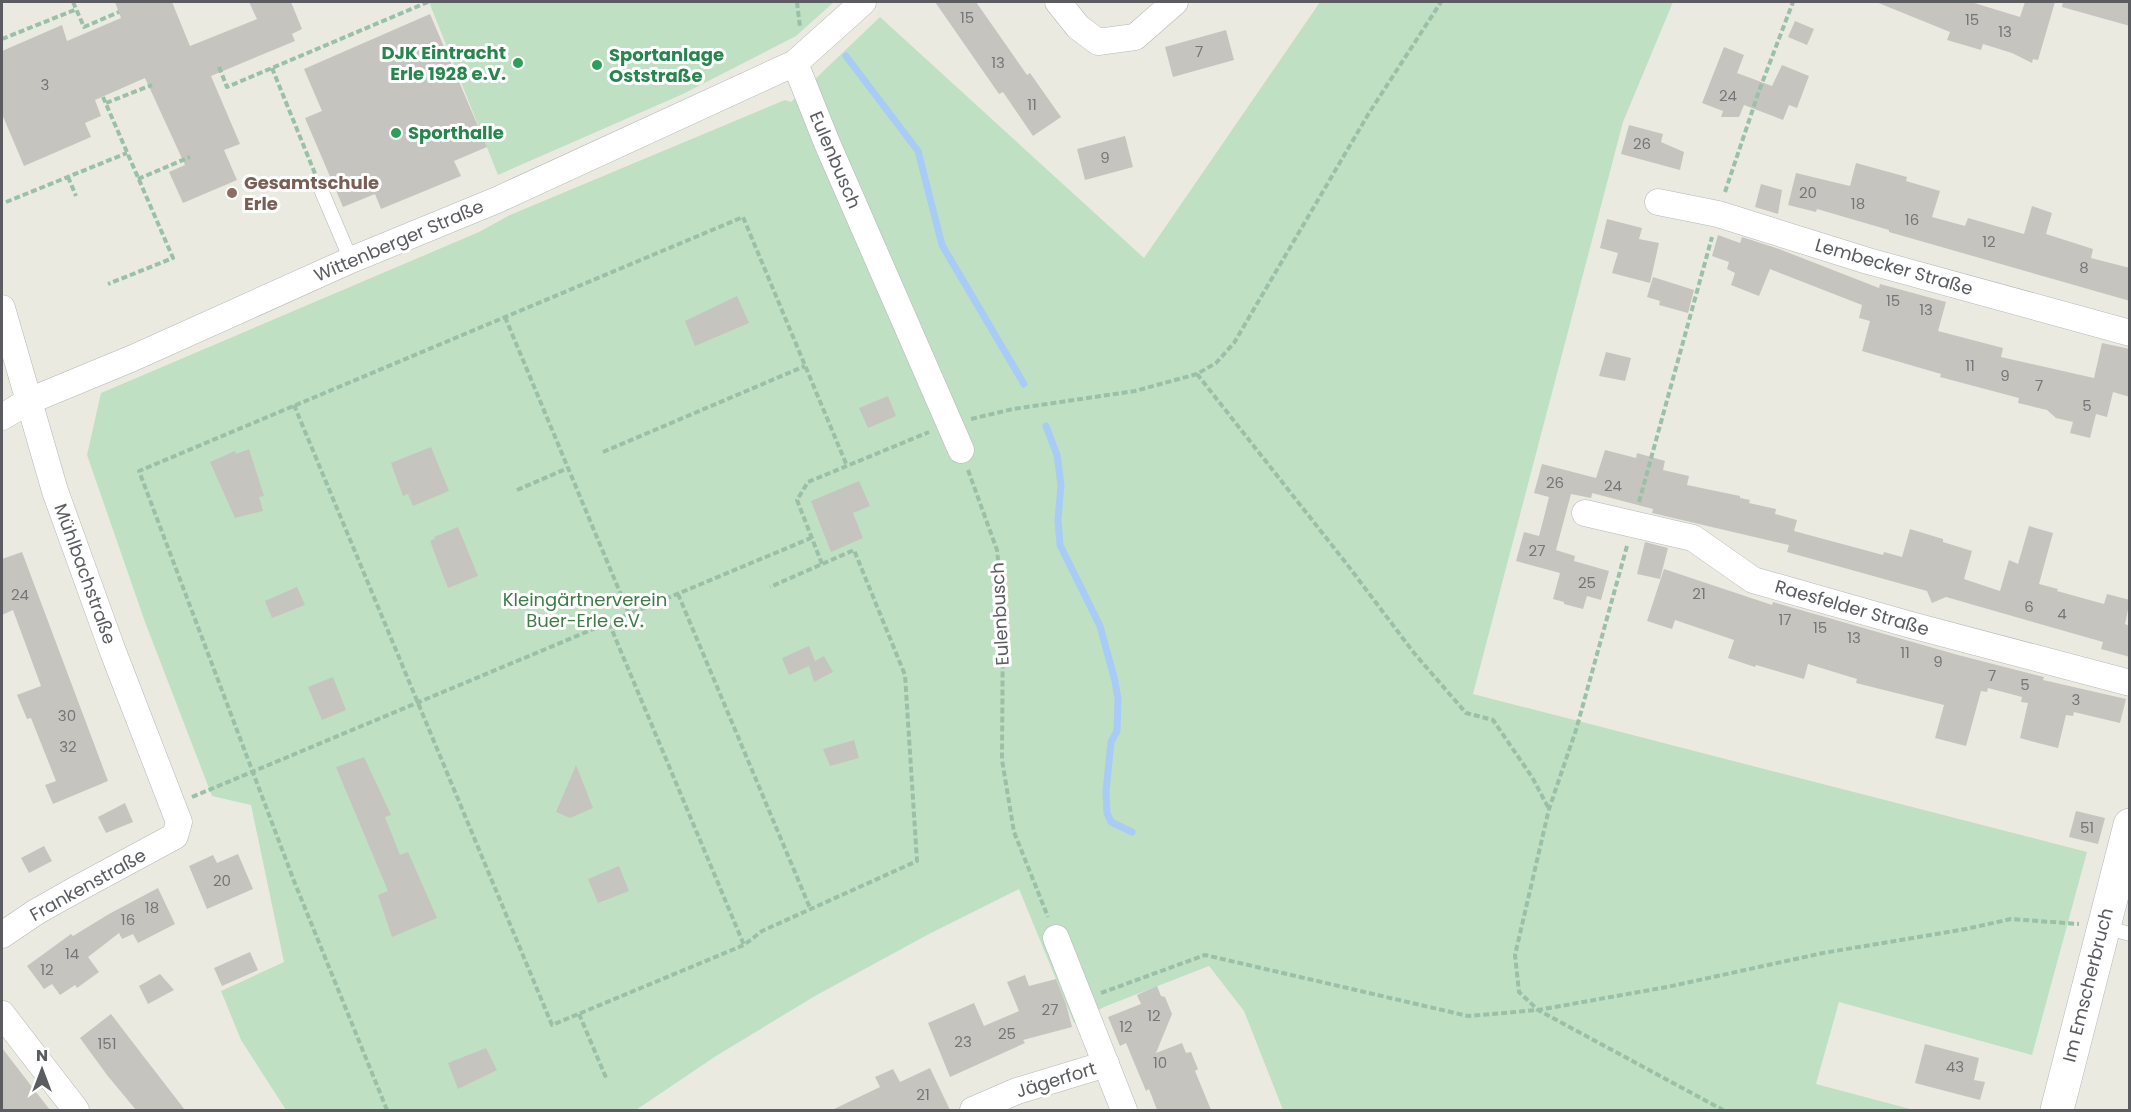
<svg xmlns="http://www.w3.org/2000/svg" width="2131" height="1112" font-family="Poppins,sans-serif">
<style>
.green{fill:#c0e0c3}
.lines{fill:none;stroke-linecap:round;stroke-linejoin:round}
.stream{stroke:#a8ccf5;stroke-width:7}
.building{fill:#c6c4be}
.lane-casing{stroke:#b4b6ba;stroke-width:15}
.street-casing{stroke:#b4b6ba;stroke-width:27}
.secondary-casing{stroke:#b5b7bc;stroke-width:34}
.path{stroke:#9ac0a8;stroke-width:4;stroke-dasharray:6 3;stroke-linecap:butt}
.lane{stroke:#fff;stroke-width:14}
.street{stroke:#fff;stroke-width:26}
.secondary{stroke:#fff;stroke-width:33}
.leisure-dot{fill:#2e9e5b;stroke:#fff;stroke-width:2}
.education-dot{fill:#8d6e63;stroke:#fff;stroke-width:2}
.labels{text-anchor:middle;stroke-width:6;stroke-linejoin:round;paint-order:stroke}
.number-label{font-size:15px;fill:#757678}
.leisure-label{font-size:18px;font-weight:bold;fill:#27864d;stroke:#fff;text-anchor:start}
.street-label{font-size:18px;fill:#5a5c60;stroke:#fff}
.education-label{font-size:18px;font-weight:bold;fill:#785e54;stroke:#fff;text-anchor:start}
.park-label{font-size:18px;fill:#3d7c46;stroke:#fff}
</style>
<rect width="100%" height="100%" fill="#ebeae1"/>
<!-- green -->
<g class="green">
<path d="M429 2H834L796 36 683 94 498 175Z"/>
<path d="M1320 2H1673L1623 122 1473 694 2087 852 2032 1055 1839 1002 1816 1084 1914 1110H1283L1244 1011 1209 966 1104 1007 1074 1023 1019 889 929 934 815 996 716 1056 636 1110H286L241 1040 221 991 284 962 251 805 212 796 145 622 87 455 101 393 479 232 510 215 785 100 791 102 880 17 1144 258Z"/>
</g>
<g class="lines">
<!-- stream -->
<g class="stream">
<path d="M846 56 918 151 942 245 1024 384"/>
<path d="M1046 426 1057 455 1061 485 1058 520 1060 545 1100 626 1115 681 1118 699 1117 731 1111 742 1106 791 1107 813 1111 822 1132 832"/>
</g>
</g>
<!-- building -->
<g class="building">
<path d="M115 2H172L190 46 257 19 249 2H291L302 29 292 34 295 41 211 76 240 144 224 150 237 180 183 203 169 172 185 165 145 78 95 100 101 116 85 123 91 137 24 166 2 114V51L62 25 67 41 121 18Z"/>
<path d="M935 2H976L1027 75 1030 73 1061 117 1033 136 1003 92 999 94Z"/>
<path d="M1876 2H1971L2020 17 2025 2H2055L2038 60 2033 59 2032 63 2012 53 1983 44 1981 50 1947 40 1950 32Z"/>
<path d="M2063 2H2130V26L2062 7Z"/>
<path d="M430 14 487 147 454 161 461 176 381 209 375 194 343 207 305 118 322 111 304 69Z"/>
<path d="M1795 21 1814 29 1807 45 1788 37Z"/>
<path d="M1226 30 1234 60 1173 77 1165 47Z"/>
<path d="M1724 47 1744 55 1737 73 1772 86 1782 65 1809 76 1797 108 1789 105 1783 120 1744 105 1739 117H1721L1723 111 1702 103Z"/>
<path d="M1629 125 1663 134 1661 142 1684 152 1680 170 1621 154Z"/>
<path d="M1125 136 1133 167 1085 180 1077 149Z"/>
<path d="M1856 163 1907 177 1906 181 1940 191 1932 217 1965 226 1968 218 2024 234 2032 206 2052 213 2046 234 2093 249 2091 258 2130 268V301L1889 232V230L1817 209 1816 212 1788 205 1796 173 1850 186Z"/>
<path d="M1761 184 1782 190 1778 214 1755 207Z"/>
<path d="M1607 219 1642 228 1639 239 1659 243 1650 283 1612 273 1618 253 1600 248Z"/>
<path d="M1718 235 1740 243 1742 237 1779 249 1879 288 1880 284 1946 302 1938 331 2003 348 2001 357 2094 378 2102 343 2130 349V397L2113 392 2107 417 2096 414 2090 438 2070 433 2073 422 2056 418 2047 410 2018 403 2019 398 1940 377 1941 374 1862 351 1870 321 1859 318 1862 305 1770 269 1759 296 1731 285 1735 273 1727 269 1729 262 1712 256Z"/>
<path d="M1653 277 1694 290 1688 313 1659 305 1660 301 1647 297Z"/>
<path d="M737 296 749 323 695 346 685 321Z"/>
<path d="M1606 352 1631 358 1625 381 1599 376Z"/>
<path d="M888 396 896 416 868 428 859 408Z"/>
<path d="M431 447 449 491 413 506 408 494 403 496 391 463Z"/>
<path d="M249 449 264 496 259 497 263 511 235 518 210 462 235 451 236 454Z"/>
<path d="M1605 450 1636 458 1637 453 1665 461 1663 470 1689 476 1687 485 1740 496V498L1750 500 1749 503 1776 509 1775 514 1797 520 1794 531 1883 555 1884 552 1902 557 1910 529 1943 539V542L1972 551 1964 579 2000 591 2009 560 2018 564 2029 526 2053 533 2039 584 2058 589 2057 591 2104 604 2107 594 2130 600 2125 624 2130 626V657L2101 649 2103 642 1946 597 1932 603 1927 591 1787 552 1789 545 1652 513 1653 509 1592 493 1593 490 1591 498 1571 494 1556 550 1575 556 1574 561 1609 571 1601 600 1587 596 1583 609 1564 604V602L1553 599 1560 573 1516 561 1524 532 1539 536 1544 517 1549 497 1534 493 1542 464 1596 478Z"/>
<path d="M859 481 870 506 853 513 863 538 831 552 811 501Z"/>
<path d="M458 527 478 576 448 588 430 541 435 539 434 537Z"/>
<path d="M1645 542 1668 548 1660 579 1637 574Z"/>
<path d="M22 552 108 781 53 804 45 785 56 781 31 718 27 719 17 695 41 686 13 610 2 615V559Z"/>
<path d="M1664 569 1772 605 1773 602 1958 655 2044 677 2043 680 2126 699 2120 723 2074 712 2073 716 2066 715 2058 748 2038 743 2020 738 2028 703 2021 702 2022 697 1988 688 1987 692 1981 691 1966 746 1935 738 1944 705 1856 683 1857 679 1808 664 1804 679 1756 665 1755 667 1728 658 1734 640 1675 620 1672 629 1647 621Z"/>
<path d="M297 587 305 605 272 618 265 601Z"/>
<path d="M809 646 815 661 824 656 833 672 814 682 809 666 789 675 782 658Z"/>
<path d="M333 677 346 710 322 720 308 687Z"/>
<path d="M854 740 859 758 830 766 823 749Z"/>
<path d="M364 757 391 815 385 817 400 855 408 852 437 918 392 937 378 895 388 891 336 767Z"/>
<path d="M576 765 593 808 570 818 556 812Z"/>
<path d="M125 803 133 822 106 833 98 817Z"/>
<path d="M2076 811 2105 818 2098 844 2069 837Z"/>
<path d="M44 846 52 861 29 873 21 858Z"/>
<path d="M238 854 253 889 207 909 189 866 213 855 217 863Z"/>
<path d="M619 866 629 891 598 903 588 879Z"/>
<path d="M158 888 175 924 138 943 133 934 122 939 119 933 88 957 99 972 77 988 75 985 60 995 52 984 44 989 27 966 71 934 73 936 109 914Z"/>
<path d="M250 952 258 970 222 986 214 968Z"/>
<path d="M160 974 174 990 148 1004 139 986Z"/>
<path d="M1025 975 1029 986 1056 979 1066 1004 1072 1027 1023 1040 1025 1043 950 1077 928 1023 974 1003 984 1026 1019 1011 1007 982Z"/>
<path d="M1157 986 1161 996 1165 997 1172 1014 1156 1053 1182 1043 1186 1053 1191 1052 1198 1069 1195 1071 1211 1110H1157L1149 1089 1146 1091 1126 1043 1120 1046 1108 1017 1141 1004 1137 995Z"/>
<path d="M111 1014 144 1057 185 1110H136L107 1075 80 1038Z"/>
<path d="M1925 1044 1979 1058 1974 1080 1985 1082 1980 1100 1915 1083Z"/>
<path d="M2 1048 36 1092 50 1110H2Z"/>
<path d="M486 1048 497 1070 458 1089 448 1063Z"/>
<path d="M930 1068 950 1110H832L880 1087 875 1077 893 1069 900 1082Z"/>
</g>
<g class="lines">
<defs>
<g id="lane">
<path d="M322 192 351 260"/>
<path d="M2104 927 2130 934"/>
</g>
<g id="street">
<path d="M1058 2 1078 27 1098 42 1135 37 1175 2"/>
<path d="M795 63 827 143 961 450"/>
<path d="M1658 202 1718 214 1868 261 2130 333"/>
<path d="M2 308 55 491 112 649 179 822 175 836 75 890 36 912 2 935"/>
<path d="M2 417 29 401 133 358 351 260 497 200 795 63 863 2"/>
<path d="M1585 513 1693 538 1753 580 1911 625 2130 683"/>
<path d="M1056 938 1124 1110"/>
<path d="M2 1014 76 1110"/>
<path d="M973 1110 1017 1091 1106 1064"/>
</g>
<path id="secondary" d="M2057 1110 2130 825"/>
</defs>
<!-- lane casing -->
<use href="#lane" class="lane-casing"/>
<!-- street casing -->
<use href="#street" class="street-casing"/>
<!-- secondary casing -->
<use href="#secondary" class="secondary-casing"/>
<!-- path -->
<g class="path">
<path d="M73 2 84 27 119 12"/>
<path d="M797 2 800 27"/>
<path d="M2 39 77 9"/>
<path d="M219 67 227 87 428 2"/>
<path d="M272 68 316 176"/>
<path d="M103 97 173 258 108 284"/>
<path d="M106 103 152 85"/>
<path d="M68 177 76 196"/>
<path d="M138 179 190 157"/>
<path d="M1725 192 1759 91 1793 2"/>
<path d="M6 202 127 153"/>
<path d="M505 317 629 614"/>
<path d="M1197 374 1346 563 1414 653 1466 713 1493 720 1532 777 1549 809"/>
<path d="M294 405 552 1025 744 945 762 931 917 861 905 675 854 550 770 587"/>
<path d="M971 419 1013 409 1135 391 1197 374 1216 363 1234 343 1369 113 1441 2"/>
<path d="M603 452 805 366"/>
<path d="M968 470 997 550 1003 610 1002 760 1014 832 1048 917"/>
<path d="M517 490 568 468"/>
<path d="M1639 502 1712 237"/>
<path d="M1627 546 1576 730 1549 809 1515 955 1519 992 1538 1010 1723 1110"/>
<path d="M822 564 797 500 808 482 929 432"/>
<path d="M678 594 810 908"/>
<path d="M609 623 744 945"/>
<path d="M192 797 811 538"/>
<path d="M1101 993 1205 955 1468 1016 1538 1010 1667 987 1823 953 1966 929 2011 919 2079 924"/>
<path d="M579 1014 607 1080"/>
<path d="M387 1110 294 881 139 471 743 217 847 466"/>
</g>
<!-- lane -->
<use href="#lane" class="lane"/>
<!-- street -->
<use href="#street" class="street"/>
<!-- secondary -->
<use href="#secondary" class="secondary"/>
</g>
<!-- markers -->
<g class="leisure-dot">
<circle cx="518" cy="63" r="6"/>
<circle cx="597" cy="65" r="6"/>
<circle cx="396" cy="133" r="6"/>
</g>
<circle class="education-dot" cx="232" cy="193" r="6"/>
<g class="labels">
<!-- number labels -->
<g class="number-label">
<text x="967" y="23">15</text>
<text x="1972" y="25">15</text>
<text x="2005" y="37">13</text>
<text x="1199" y="57">7</text>
<text x="998" y="68">13</text>
<text x="45" y="90">3</text>
<text x="1728" y="101">24</text>
<text x="1032" y="110">11</text>
<text x="1642" y="149">26</text>
<text x="1105" y="163">9</text>
<text x="1808" y="198">20</text>
<text x="1858" y="209">18</text>
<text x="1912" y="225">16</text>
<text x="1989" y="247">12</text>
<text x="2084" y="273">8</text>
<text x="1893" y="306">15</text>
<text x="1926" y="315">13</text>
<text x="1970" y="371">11</text>
<text x="2005" y="381">9</text>
<text x="2039" y="391">7</text>
<text x="2087" y="411">5</text>
<text x="1555" y="488">26</text>
<text x="1613" y="491">24</text>
<text x="1537" y="556">27</text>
<text x="1587" y="588">25</text>
<text x="1699" y="599">21</text>
<text x="20" y="600">24</text>
<text x="2029" y="612">6</text>
<text x="2062" y="619">4</text>
<text x="1785" y="625">17</text>
<text x="1820" y="633">15</text>
<text x="1854" y="643">13</text>
<text x="1905" y="658">11</text>
<text x="1938" y="667">9</text>
<text x="1992" y="681">7</text>
<text x="2025" y="690">5</text>
<text x="2076" y="705">3</text>
<text x="67" y="721">30</text>
<text x="68" y="752">32</text>
<text x="2087" y="833">51</text>
<text x="222" y="886">20</text>
<text x="152" y="913">18</text>
<text x="128" y="925">16</text>
<text x="72" y="959">14</text>
<text x="47" y="975">12</text>
<text x="1050" y="1015">27</text>
<text x="1154" y="1021">12</text>
<text x="1126" y="1032">12</text>
<text x="1007" y="1039">25</text>
<text x="963" y="1047">23</text>
<text x="107" y="1049">151</text>
<text x="1160" y="1068">10</text>
<text x="1955" y="1072">43</text>
<text x="923" y="1100">21</text>
</g>
<!-- leisure labels -->
<g class="leisure-label">
<text x="506" y="59" text-anchor="end">DJK Eintracht<tspan x="506" dy="21">Erle 1928 e.V.</tspan></text>
<text x="609" y="61">Sportanlage<tspan x="609" dy="21">Oststraße</tspan></text>
<text x="408" y="139">Sporthalle</text>
</g>
<!-- street labels -->
<g class="street-label">
<text transform="translate(835 160) rotate(67)" y="6">Eulenbusch</text>
<text transform="translate(399 241) rotate(-23)" y="6">Wittenberger Straße</text>
<text transform="translate(1894 267) rotate(16)" y="6">Lembecker Straße</text>
<text transform="translate(85 574) rotate(70)" y="6">Mühlbachstraße</text>
<text transform="translate(1852 608) rotate(16)" y="6">Raesfelder Straße</text>
<text transform="translate(1000 614) rotate(-93)" y="6">Eulenbusch</text>
<text transform="translate(88 885) rotate(-29)" y="6">Frankenstraße</text>
<text transform="translate(2088 985) rotate(-76)" y="6">Im Emscherbruch</text>
<text transform="translate(1056 1080) rotate(-17)" y="6">Jägerfort</text>
</g>
<!-- education labels -->
<g class="education-label">
<text x="244" y="189">Gesamtschule<tspan x="244" dy="21">Erle</tspan></text>
</g>
<!-- park labels -->
<g class="park-label">
<text x="585" y="606">Kleingärtnerverein<tspan x="585" dy="21">Buer-Erle e.V.</tspan></text>
</g>
</g>
<!-- border -->
<rect width="2131" height="1112" fill="none" stroke="#5a5c60" stroke-width="6"/>
<!-- north arrow -->
<g transform="translate(42 1070)" stroke="#ffffff" stroke-width="4.5" paint-order="stroke">
<path d="M0-4.5L10 22L0 15L-10 22Z" fill="#5a5c60"/>
<text y="-9" font-size="16" font-weight="bold" text-anchor="middle" fill="#5a5c60">N</text>
</g>
</svg>
